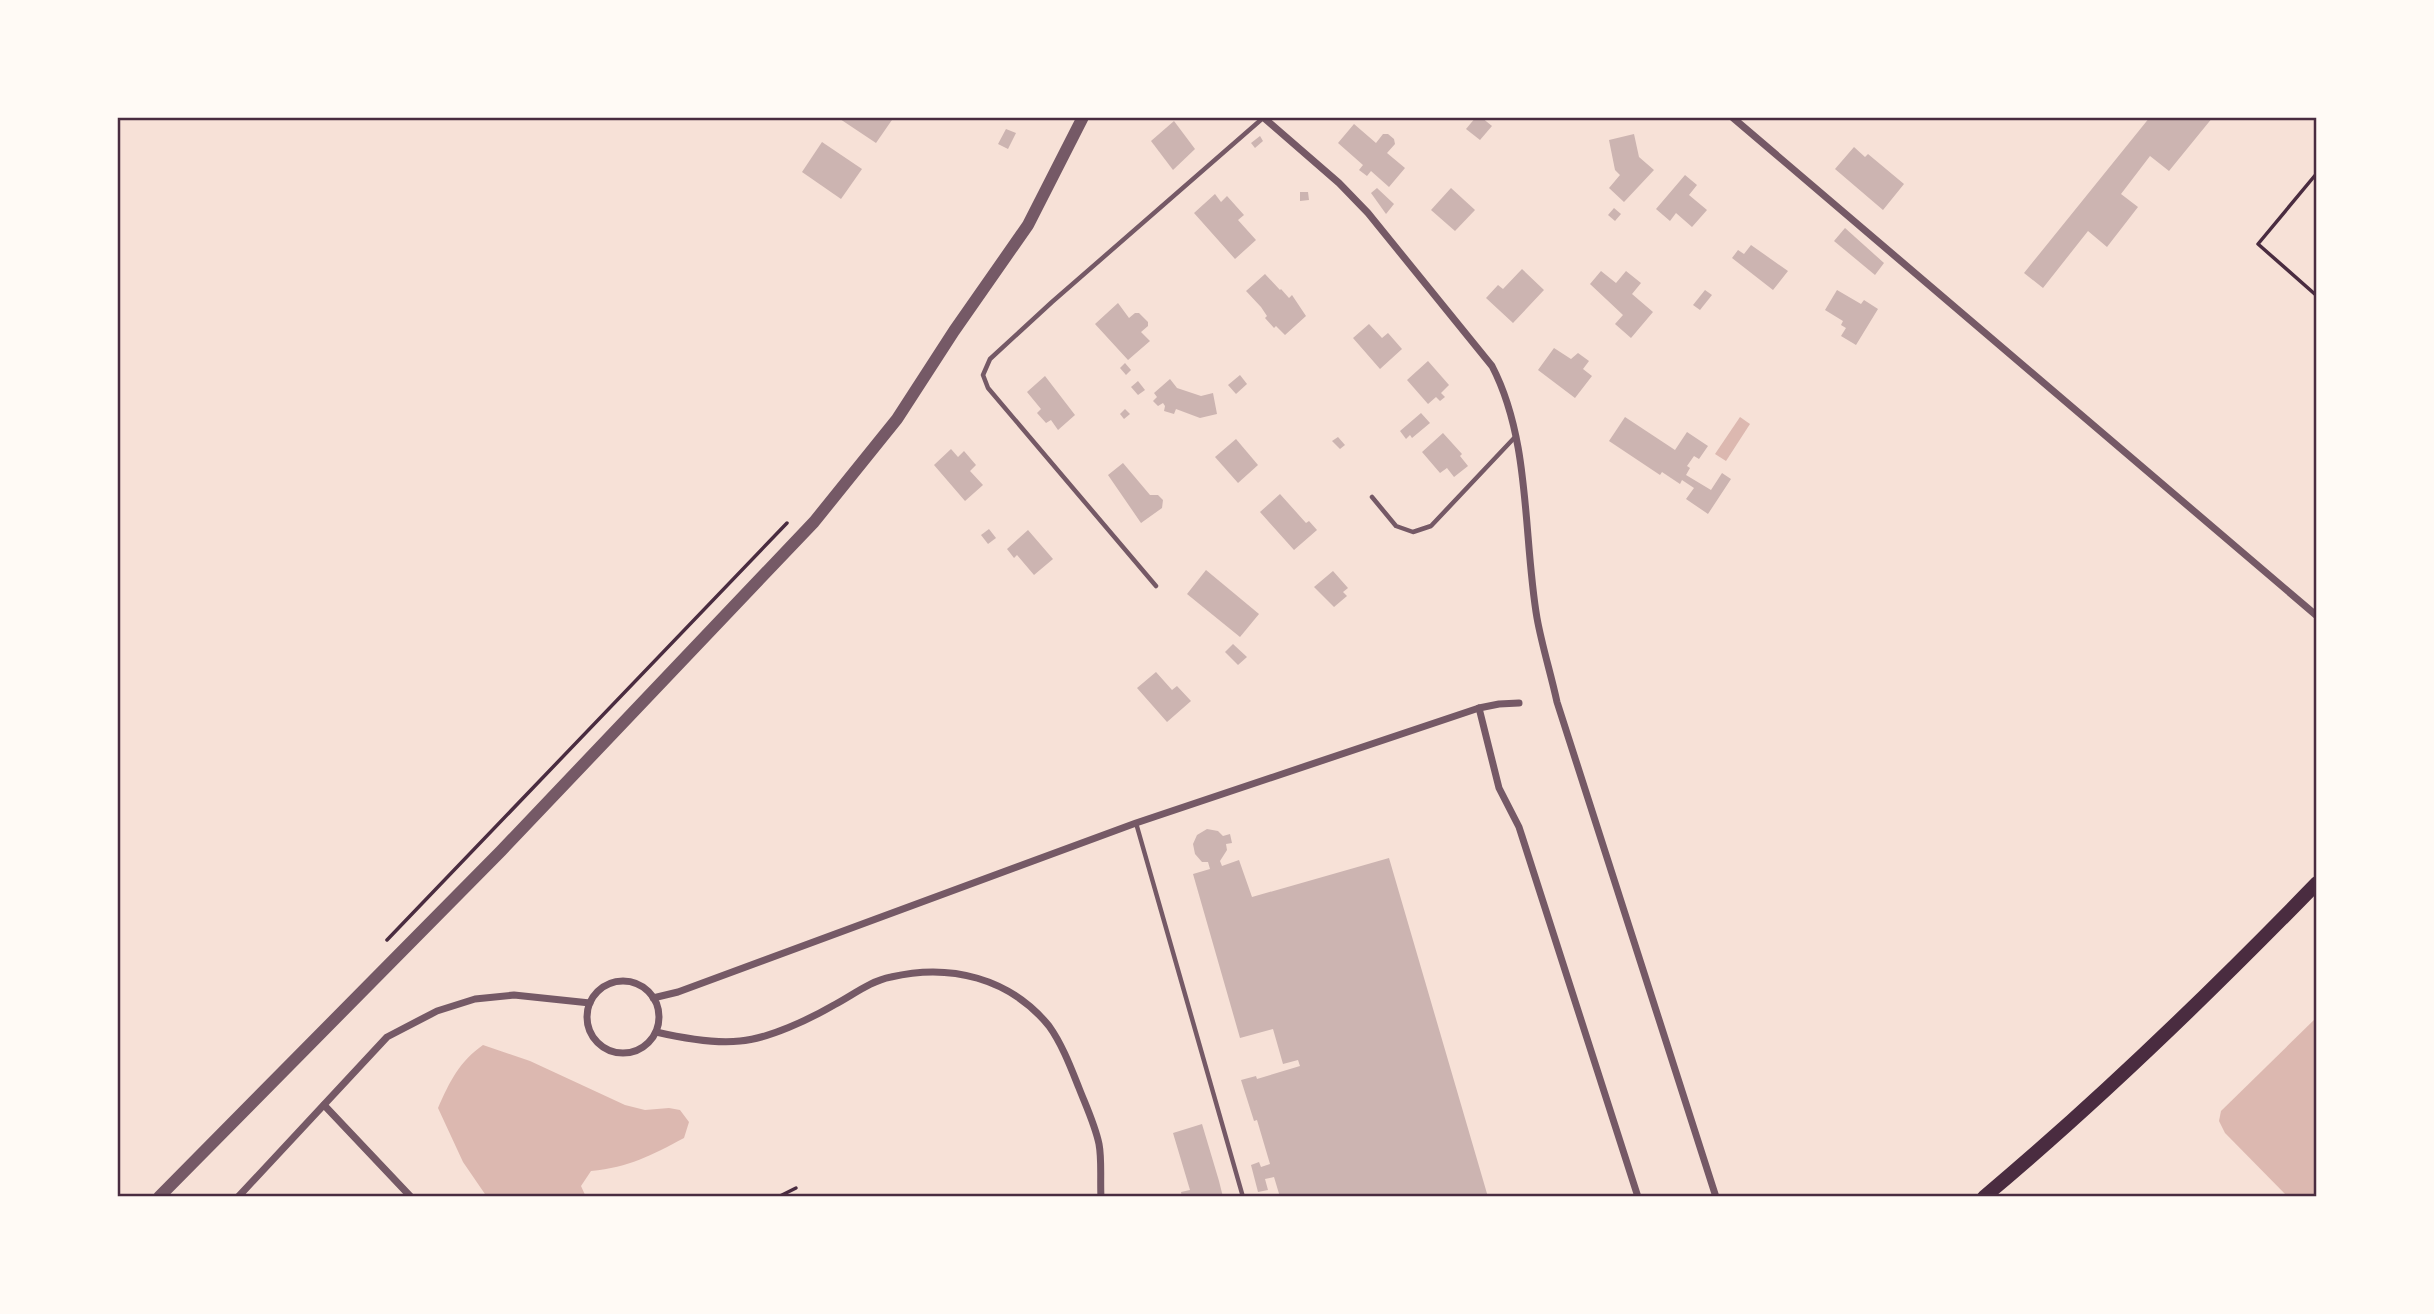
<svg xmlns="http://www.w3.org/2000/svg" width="2434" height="1314" font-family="Manrope,sans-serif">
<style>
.water{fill:#dcb8b0}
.building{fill:#ccb4b1}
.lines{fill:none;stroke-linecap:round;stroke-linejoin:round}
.path{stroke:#4a2c40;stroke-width:3.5}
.service{stroke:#755966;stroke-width:4.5}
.minor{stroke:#755966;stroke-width:7}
.tertiary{stroke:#755966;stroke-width:12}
.primary{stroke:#4a2c40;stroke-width:14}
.neatline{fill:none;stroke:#4a2c40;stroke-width:2.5}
</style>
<rect width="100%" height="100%" fill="#f7e1d7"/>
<!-- water -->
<g class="water">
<path d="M1740 417 1750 424 1726 461 1715 454Z"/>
<path d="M2317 1017V1197H2288L2225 1133 2219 1121 2221 1111Z"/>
<path d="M483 1045 530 1061 625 1105 645 1110 669 1108 680 1110 689 1122 684 1138C650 1156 630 1167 591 1171L581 1186 586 1197H487L463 1162 438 1108C450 1081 459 1062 483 1045Z"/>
</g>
<!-- building -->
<g class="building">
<path d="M837 117H894L876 143Z"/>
<path d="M1476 117H1481L1492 126 1480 140 1466 129Z"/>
<path d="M2150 117H2213L2169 171 2150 156 2121 194 2138 207 2107 247 2088 231 2043 288 2024 273Z"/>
<path d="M1174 121 1195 149 1173 170 1151 141Z"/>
<path d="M1354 124 1376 143 1383 134H1388L1394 139 1395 144 1387 153 1405 168 1389 187 1371 171 1367 176 1359 170 1363 165 1338 143Z"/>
<path d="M1006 129 1016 133 1008 149 998 144Z"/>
<path d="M1634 134 1639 157 1654 170 1624 202 1609 188 1620 175 1615 170 1609 140Z"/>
<path d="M1260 136 1263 141 1255 148 1251 143Z"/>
<path d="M822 142 862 169 841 199 802 172Z"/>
<path d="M1854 147 1865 157 1868 154 1904 184 1883 210 1835 169Z"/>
<path d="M1685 175 1697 185 1689 195 1707 210 1692 227 1676 213 1670 221 1656 209Z"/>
<path d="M1377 188 1394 204 1386 214 1371 193Z"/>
<path d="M1451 188 1475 210 1455 231 1431 210Z"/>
<path d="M1300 192H1308L1309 200 1300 201Z"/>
<path d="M1215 194 1221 202 1227 196 1244 215 1238 220 1256 240 1235 259 1194 213Z"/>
<path d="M1614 208 1621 214 1615 221 1608 215Z"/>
<path d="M1845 228 1884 263 1875 275 1834 241Z"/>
<path d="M1751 245 1788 271 1773 290 1732 258 1738 250 1744 254Z"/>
<path d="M1522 269 1544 290 1513 323 1486 298 1498 285 1503 289Z"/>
<path d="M1601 271 1616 283 1626 271 1641 283 1632 294 1653 312 1631 338 1615 324 1623 315 1590 284Z"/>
<path d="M1265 274 1280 290 1281 289 1289 298 1292 295 1306 316 1285 335 1276 326 1274 328 1265 318 1267 316 1261 307 1246 291Z"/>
<path d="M1705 290 1712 295 1700 310 1693 305Z"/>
<path d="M1837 290 1861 304 1864 300 1878 309 1856 345 1841 336 1846 328 1841 325 1843 321 1825 310Z"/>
<path d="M1118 303 1129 318 1135 313H1139L1148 322V326L1141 332 1150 341 1128 360 1095 324Z"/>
<path d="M1369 324 1382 338 1388 333 1402 349 1380 369 1353 338Z"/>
<path d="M1554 348 1571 359 1578 353 1589 361 1583 369 1592 376 1575 398 1538 370Z"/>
<path d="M1428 361 1449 385 1441 393 1445 397 1440 401 1436 397 1428 404 1407 380Z"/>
<path d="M1125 363 1131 370 1126 375 1120 368Z"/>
<path d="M1240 375 1247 384 1236 394 1228 385Z"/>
<path d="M1045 376 1075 415 1058 430 1051 420 1046 423 1037 413 1041 409 1027 392Z"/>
<path d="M1170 379 1177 388 1201 396 1213 393 1217 414 1200 418 1176 409 1174 414 1164 411 1165 406 1163 403 1158 406 1153 401 1157 397 1154 393Z"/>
<path d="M1138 381 1145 390 1138 395 1131 387Z"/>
<path d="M1125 409 1130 414 1124 419 1120 414Z"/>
<path d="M1421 413 1430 423 1412 438 1410 435 1406 439 1400 431Z"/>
<path d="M1625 417 1675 450 1687 432 1708 446 1699 459 1694 456 1687 466 1690 468 1686 475 1711 490 1722 473 1731 479 1708 514 1686 499 1694 488 1682 480 1680 484 1662 472 1660 475 1609 441Z"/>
<path d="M1443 433 1462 454 1460 456 1468 466 1454 477 1447 468 1440 473 1422 452Z"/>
<path d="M1338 437 1345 445 1340 449 1332 441Z"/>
<path d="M1236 439 1258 465 1238 483 1215 457Z"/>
<path d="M951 449 958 457 964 451 976 465 970 471 983 485 965 501 934 465Z"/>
<path d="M1123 463 1150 495H1158L1163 500 1162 508 1141 523 1108 475Z"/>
<path d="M1280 494 1306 523 1309 521 1317 530 1294 550 1260 512Z"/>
<path d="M989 529 996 538 988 544 981 535Z"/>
<path d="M1028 530 1053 559 1034 575 1017 555 1014 558 1007 549Z"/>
<path d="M1206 570 1259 614 1240 637 1187 594Z"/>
<path d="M1333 571 1348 588 1343 592 1347 596 1334 607 1314 587Z"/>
<path d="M1233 644 1247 657 1238 665 1225 652Z"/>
<path d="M1156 672 1172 690 1177 686 1191 701 1167 722 1137 688Z"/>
<path d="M1207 829 1218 831 1223 836 1230 834 1232 843 1226 844 1227 850 1220 861 1222 866 1239 860 1252 897 1389 858 1488 1197H1280L1274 1177 1265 1179 1268 1190 1258 1192 1251 1165 1259 1162 1261 1167 1270 1164 1257 1120 1254 1121 1241 1080 1256 1076 1257 1079 1300 1066 1298 1060 1283 1064 1273 1029 1240 1038 1193 874 1210 869 1208 862H1202L1195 854 1193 844 1197 835Z"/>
<path d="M1202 1124 1219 1181 1223 1197H1182L1181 1192 1190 1190 1173 1133Z"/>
</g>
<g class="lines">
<!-- path -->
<g class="path">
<path d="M2317 173 2258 244 2317 296"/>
<path d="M387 940 787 523"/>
<path d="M778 1197 796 1188"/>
</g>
<!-- service -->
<g class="service">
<path d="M1372 497 1396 526 1413 532 1431 526 1516 436"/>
<path d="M1156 586 988 388 983 375 990 359 1052 302 1263 118"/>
<path d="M1136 823 1243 1197"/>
</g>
<!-- minor -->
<g class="minor">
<path d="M1263 117 1339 183 1368 213 1492 366C1531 441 1523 536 1537 618 1542 646 1551 674 1557 702L1716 1197"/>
<path d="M1732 117 2317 616"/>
<path d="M1479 708 1499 788 1519 827 1638 1197"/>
<circle cx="623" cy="1017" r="36"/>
<path d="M653 998 678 992 1136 823 1479 708 1499 704 1519 703"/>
<path d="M656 1032C682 1038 713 1044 740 1041 768 1039 810 1019 834 1005 853 995 870 981 891 977 950 963 1010 978 1049 1026 1062 1044 1071 1068 1079 1088 1086 1106 1095 1125 1099 1144 1102 1160 1100 1180 1101 1197"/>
<path d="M324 1105 411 1197"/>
<path d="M238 1197 387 1037 437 1011 475 999 514 995 590 1003"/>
</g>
<!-- tertiary -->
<path class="tertiary" d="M159 1197 501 851 814 522 897 419 954 331 1028 225 1083 117"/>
<!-- primary -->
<path class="primary" d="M1984 1197C2101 1099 2211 992 2317 883"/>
</g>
<!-- border -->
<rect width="2434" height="1314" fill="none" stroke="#fffaf5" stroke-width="238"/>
<rect x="119" y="119" width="2196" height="1076" class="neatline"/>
</svg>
